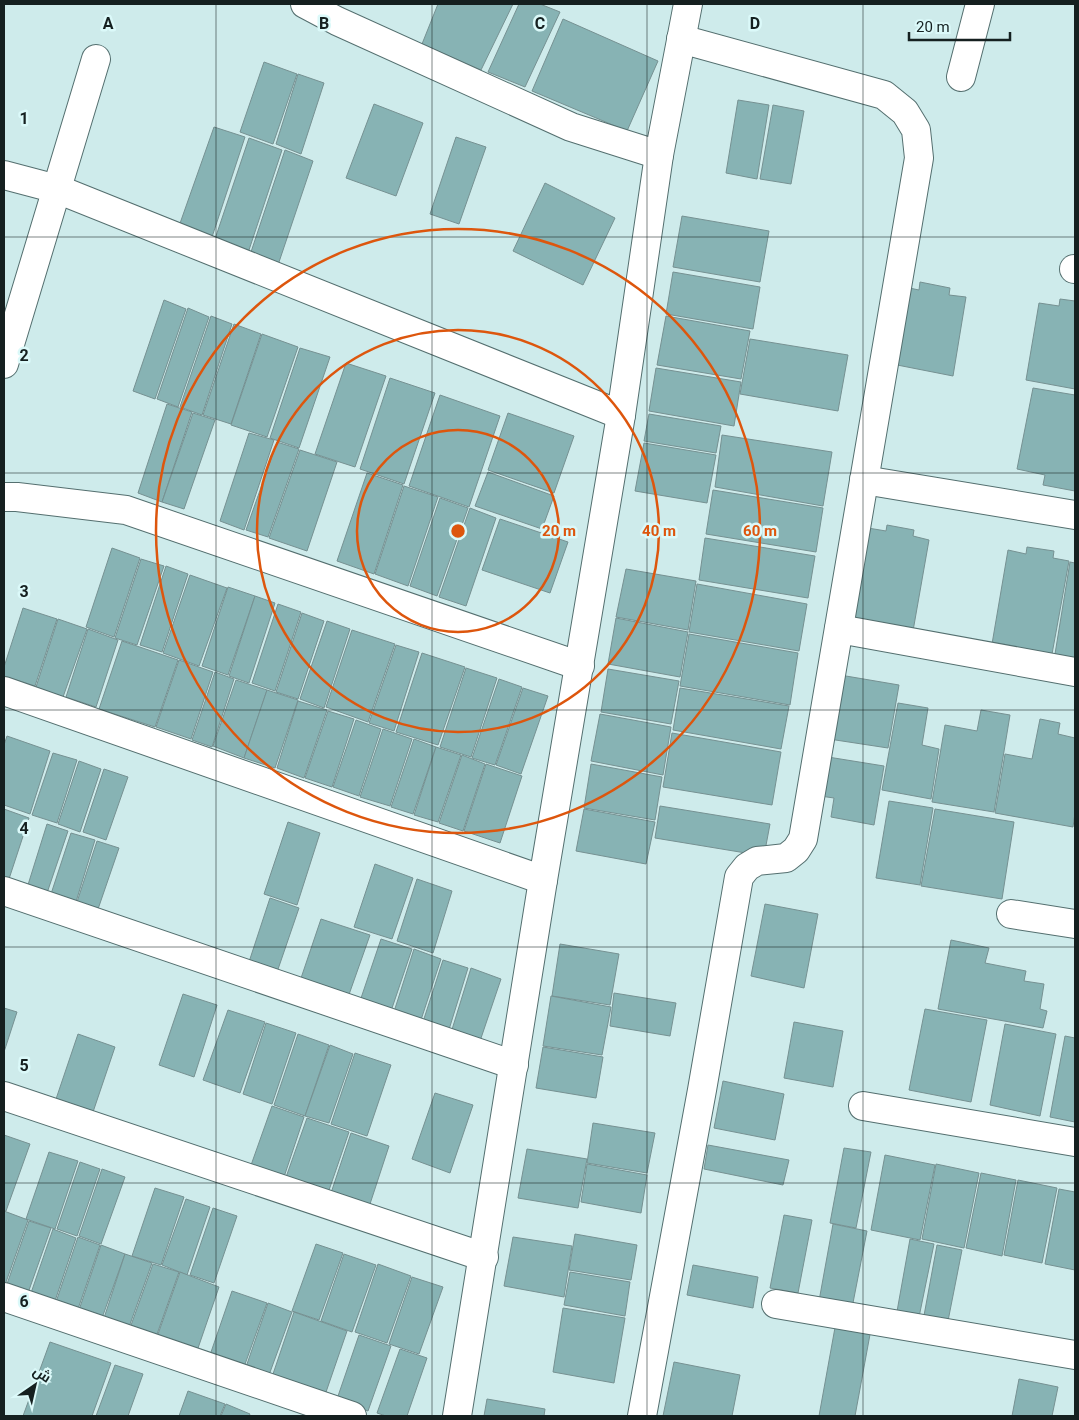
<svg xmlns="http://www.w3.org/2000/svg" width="1079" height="1420" font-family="Roboto,Cairo,sans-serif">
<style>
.building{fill:#87b3b4;stroke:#769192}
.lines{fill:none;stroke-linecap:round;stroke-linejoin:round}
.street-casing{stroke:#546f6f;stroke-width:30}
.street{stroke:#fff;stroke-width:28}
.grid{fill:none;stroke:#152020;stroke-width:1;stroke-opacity:0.55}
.ring{fill:none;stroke:#dd560d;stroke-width:2.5}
.grid-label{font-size:16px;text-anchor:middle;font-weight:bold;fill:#152020;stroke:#dbf9f9;stroke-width:5;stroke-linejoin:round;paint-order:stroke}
.centre{fill:#dd560d;stroke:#dbf9f9;stroke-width:2.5}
.ring-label{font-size:15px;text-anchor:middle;font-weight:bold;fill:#dd560d;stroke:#dbf9f9;stroke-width:5;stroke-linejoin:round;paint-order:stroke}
</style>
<rect width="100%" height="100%" fill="#ceebeb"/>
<!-- building -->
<g class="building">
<path d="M438 4H513L481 70 422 44Z"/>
<path d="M519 4H540L560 12 525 87 488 72Z"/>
<path d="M563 19 658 61 627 131 532 91Z"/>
<path d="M264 62 297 74 273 144 240 132Z"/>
<path d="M298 74 324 83 301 154 276 144Z"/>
<path d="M738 100 769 105 757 179 726 173Z"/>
<path d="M374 104 423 123 396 196 346 178Z"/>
<path d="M773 105 804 111 791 184 760 179Z"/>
<path d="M214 127 245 137 211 240 178 229Z"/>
<path d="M456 137 486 147 459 224 430 214Z"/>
<path d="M249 138 282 150 248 253 214 242Z"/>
<path d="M285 150 313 161 278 265 250 255Z"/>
<path d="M545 183 615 218 583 285 513 251Z"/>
<path d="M682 216 769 231 760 282 673 267Z"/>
<path d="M673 272 760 287 753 329 666 314Z"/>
<path d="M920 282 950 288 949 295 966 297 953 376 887 363 900 286 919 290Z"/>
<path d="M1060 299 1075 301V389L1026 380 1039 303 1059 306Z"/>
<path d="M164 300 186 309 155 399 133 391Z"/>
<path d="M188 308 209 317 178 407 157 399Z"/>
<path d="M211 316 232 324 202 415 180 407Z"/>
<path d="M666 316 750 331 741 379 657 365Z"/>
<path d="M234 324 261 334 231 424 203 415Z"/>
<path d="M262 334 298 347 267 437 231 425Z"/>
<path d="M750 339 848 355 838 411 740 394Z"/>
<path d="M300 348 330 357 299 448 270 438Z"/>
<path d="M346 363 386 376 355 467 315 454Z"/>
<path d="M656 368 741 382 734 426 649 411Z"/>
<path d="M390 378 435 393 404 484 360 469Z"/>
<path d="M1033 388 1075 395V491L1043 485 1045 475 1017 469Z"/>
<path d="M440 395 500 416 469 507 409 486Z"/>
<path d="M167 404 192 412 162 502 138 493Z"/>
<path d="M193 413 215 420 184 509 162 502Z"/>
<path d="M508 413 574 436 554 493 488 470Z"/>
<path d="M649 414 721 426 716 453 644 441Z"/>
<path d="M249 433 274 440 244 530 220 521Z"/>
<path d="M722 435 832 452 823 506 715 487Z"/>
<path d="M277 442 299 449 268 537 246 530Z"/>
<path d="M644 443 716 455 707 503 635 491Z"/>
<path d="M300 450 337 462 307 551 269 538Z"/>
<path d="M488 472 554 496 542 529 475 506Z"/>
<path d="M367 473 403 485 374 574 337 561Z"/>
<path d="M404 486 438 497 408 586 375 574Z"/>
<path d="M713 490 823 508 816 552 706 534Z"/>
<path d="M440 498 468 508 437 596 410 586Z"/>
<path d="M470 508 496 518 466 606 439 597Z"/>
<path d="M500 519 568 542 550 593 482 570Z"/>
<path d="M887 525 914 530 913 536 929 540 913 631 853 621 868 528 886 531Z"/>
<path d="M705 538 815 556 808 598 699 580Z"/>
<path d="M1027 547 1054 551 1053 558 1069 561 1052 654 992 644 1008 550 1026 554Z"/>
<path d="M112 548 140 558 114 637 86 627Z"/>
<path d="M141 559 164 566 137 645 115 638Z"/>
<path d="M1070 562 1075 563V658L1055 654Z"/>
<path d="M166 566 188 574 162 652 140 645Z"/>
<path d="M626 569 696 581 688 630 616 617Z"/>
<path d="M190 575 227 588 199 666 163 653Z"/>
<path d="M697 584 807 604 799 651 689 632Z"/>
<path d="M228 587 255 596 228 675 202 666Z"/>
<path d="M255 596 275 603 249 683 229 676Z"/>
<path d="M278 604 301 612 275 691 252 683Z"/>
<path d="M23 608 57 619 35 686 4 676V667Z"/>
<path d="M302 613 324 621 298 699 276 692Z"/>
<path d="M616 618 688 632 680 677 608 664Z"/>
<path d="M58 619 87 629 63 697 36 687Z"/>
<path d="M327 621 350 629 324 708 300 699Z"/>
<path d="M88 629 118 640 96 707 66 697Z"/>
<path d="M352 630 395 644 368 722 326 707Z"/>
<path d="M689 634 798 653 790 705 680 686Z"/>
<path d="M122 641 178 660 155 727 99 709Z"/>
<path d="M396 645 419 652 394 731 369 723Z"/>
<path d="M422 653 465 667 438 745 396 732Z"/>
<path d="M179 660 213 672 191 739 156 727Z"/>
<path d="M466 668 497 678 471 757 440 747Z"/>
<path d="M608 669 679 681 671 724 601 712Z"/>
<path d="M215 672 234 679 212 747 192 740Z"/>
<path d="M840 675 899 685 888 748 829 739Z"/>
<path d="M499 679 522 687 495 765 472 758Z"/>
<path d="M236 680 267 690 244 758 213 746Z"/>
<path d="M523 688 548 696 521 774 496 765Z"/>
<path d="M680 688 789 706 781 749 673 730Z"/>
<path d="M267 690 298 700 275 768 244 758Z"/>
<path d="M298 701 327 710 304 778 277 768Z"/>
<path d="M898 703 928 708 922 745 939 749 931 799 882 790Z"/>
<path d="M981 710 1010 715 994 812 932 802 945 725 977 731Z"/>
<path d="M328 711 354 719 332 787 305 778Z"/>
<path d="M600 714 671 727 663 775 591 761Z"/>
<path d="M1040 719 1060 723 1058 734 1075 738V813L1073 827 995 813 1005 754 1032 759Z"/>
<path d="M356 720 381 729 359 796 333 787Z"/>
<path d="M383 729 412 739 390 806 360 797Z"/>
<path d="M672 733 781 752 772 805 663 787Z"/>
<path d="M7 736 50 751 30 814 4 805V745Z"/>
<path d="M414 739 436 747 413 814 391 807Z"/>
<path d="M436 747 461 755 438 822 414 815Z"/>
<path d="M53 753 77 760 57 823 32 815Z"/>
<path d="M462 755 485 764 463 831 439 823Z"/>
<path d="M828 757 884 766 874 825 831 817 834 798 820 796Z"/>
<path d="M79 761 101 769 80 832 58 824Z"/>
<path d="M486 764 522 776 500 843 464 831Z"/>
<path d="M591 764 662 777 655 820 584 808Z"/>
<path d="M104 769 128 777 106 840 83 832Z"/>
<path d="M889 801 933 808 920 885 876 878Z"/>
<path d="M660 806 770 824 764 856 655 838Z"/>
<path d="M4 809 29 818 7 885 4 884Z"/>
<path d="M584 809 655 822 646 864 576 851Z"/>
<path d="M935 809 1014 822 1002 899 921 886Z"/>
<path d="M288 822 320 833 297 905 264 894Z"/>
<path d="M47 824 68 831 46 896 27 888Z"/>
<path d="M71 833 95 840 75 905 50 897Z"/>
<path d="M97 841 119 848 97 912 76 905Z"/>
<path d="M375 864 413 878 392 939 354 927Z"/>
<path d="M417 879 452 891 433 953 397 941Z"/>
<path d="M270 898 299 908 275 978 247 968Z"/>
<path d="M765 904 818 914 804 988 751 976Z"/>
<path d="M321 919 370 935 346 1003 298 987Z"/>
<path d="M381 939 412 949 389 1017 358 1007Z"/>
<path d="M951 940 989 948 985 963 1026 971 1024 981 1044 984 1040 1009 1047 1011 1043 1028 938 1009Z"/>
<path d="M560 944 619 954 610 1005 552 996Z"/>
<path d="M414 949 441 959 419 1026 392 1018Z"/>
<path d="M443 960 468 968 447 1036 421 1028Z"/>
<path d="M471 968 501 979 478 1047 450 1036Z"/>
<path d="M614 993 676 1003 670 1036 610 1026Z"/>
<path d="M183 994 217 1005 194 1077 159 1065Z"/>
<path d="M551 996 611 1007 602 1055 543 1046Z"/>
<path d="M4 1008 17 1012 4 1052Z"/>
<path d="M925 1009 987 1020 971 1102 909 1090Z"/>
<path d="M228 1010 265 1022 240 1093 203 1080Z"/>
<path d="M794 1022 843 1031 833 1087 784 1078Z"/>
<path d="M266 1023 296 1033 272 1104 243 1094Z"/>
<path d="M1005 1024 1056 1034 1040 1116 990 1105Z"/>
<path d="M78 1034 115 1047 92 1115 55 1102Z"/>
<path d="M298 1034 329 1045 305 1116 274 1105Z"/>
<path d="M1065 1036 1075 1038V1122L1050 1117Z"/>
<path d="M330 1045 353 1054 329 1123 305 1116Z"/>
<path d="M543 1047 603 1057 596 1098 536 1088Z"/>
<path d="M355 1053 391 1065 367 1136 331 1124Z"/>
<path d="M723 1081 784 1094 775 1140 714 1128Z"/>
<path d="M435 1093 473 1105 450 1173 412 1159Z"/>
<path d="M272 1106 304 1117 283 1180 250 1168Z"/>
<path d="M307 1118 349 1132 327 1196 285 1180Z"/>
<path d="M593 1123 655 1133 647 1173 587 1163Z"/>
<path d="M351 1133 389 1146 368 1210 330 1196Z"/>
<path d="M4 1135 30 1144 6 1211H4Z"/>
<path d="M708 1145 789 1160 783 1185 704 1169Z"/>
<path d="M844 1148 871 1152 856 1228 830 1223Z"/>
<path d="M527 1149 587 1159 578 1208 518 1198Z"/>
<path d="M49 1152 78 1161 55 1229 26 1219Z"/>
<path d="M885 1155 935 1165 920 1240 871 1230Z"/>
<path d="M80 1162 100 1169 77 1236 57 1229Z"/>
<path d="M587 1164 647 1175 641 1213 581 1202Z"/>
<path d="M936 1164 979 1173 964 1248 922 1239Z"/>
<path d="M102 1169 125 1177 101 1244 79 1236Z"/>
<path d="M981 1173 1016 1180 1002 1256 966 1248Z"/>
<path d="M1018 1180 1057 1188 1042 1263 1004 1255Z"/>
<path d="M155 1188 184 1197 161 1265 132 1256Z"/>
<path d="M1059 1189 1075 1192V1270L1045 1264Z"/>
<path d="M186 1199 210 1207 187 1275 162 1265Z"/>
<path d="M213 1208 237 1216 214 1283 190 1275Z"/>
<path d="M4 1211 28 1220 5 1285 4 1284Z"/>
<path d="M784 1215 812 1220 798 1293 770 1288Z"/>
<path d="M29 1221 51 1228 28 1293 7 1284Z"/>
<path d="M833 1224 867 1231 852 1308 819 1301Z"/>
<path d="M53 1229 76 1238 55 1301 31 1293Z"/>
<path d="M575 1234 637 1245 631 1280 569 1270Z"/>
<path d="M78 1237 100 1245 78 1309 56 1302Z"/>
<path d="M513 1237 572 1246 564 1297 504 1286Z"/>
<path d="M910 1239 934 1244 918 1322 896 1317Z"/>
<path d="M316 1244 343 1253 319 1320 292 1311Z"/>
<path d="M101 1245 125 1254 102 1318 79 1310Z"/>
<path d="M937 1245 962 1250 947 1326 923 1321Z"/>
<path d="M125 1254 152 1263 129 1327 104 1318Z"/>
<path d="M344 1254 376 1265 352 1332 321 1321Z"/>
<path d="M153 1264 179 1272 156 1337 130 1328Z"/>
<path d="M378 1264 411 1276 387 1343 355 1332Z"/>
<path d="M693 1265 758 1277 753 1308 687 1295Z"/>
<path d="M180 1272 219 1287 197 1351 157 1337Z"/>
<path d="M570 1272 630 1282 625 1316 564 1305Z"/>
<path d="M412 1277 443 1287 419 1354 389 1344Z"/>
<path d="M232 1291 267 1303 244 1367 210 1355Z"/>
<path d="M268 1303 292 1312 269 1375 246 1367Z"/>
<path d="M563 1308 625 1318 614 1383 553 1372Z"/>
<path d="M294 1312 347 1331 325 1395 272 1377Z"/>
<path d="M836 1322 871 1329 855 1416H819Z"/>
<path d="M359 1335 391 1346 368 1411 337 1399Z"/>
<path d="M50 1342 111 1363 92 1416H23Z"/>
<path d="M400 1349 427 1358 407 1416H386L377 1413Z"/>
<path d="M674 1362 740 1375 732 1416H663Z"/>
<path d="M115 1365 143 1374 128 1416H96Z"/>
<path d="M1019 1379 1058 1387 1052 1416H1012Z"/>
<path d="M188 1391 225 1404 220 1416H179Z"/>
<path d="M487 1399 545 1409 544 1416H484Z"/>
<path d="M226 1404 250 1414 249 1416H221Z"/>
</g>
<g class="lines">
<defs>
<g id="street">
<path d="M305 4 337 21 571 127 659 155"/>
<path d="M961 77 980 4"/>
<path d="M4 175 57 189 621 415"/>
<path d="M1074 269H1075"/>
<path d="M4 364 96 59"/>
<path d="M864 480 1075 515"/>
<path d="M4 497H17L126 510 580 666"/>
<path d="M839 629 1075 672"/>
<path d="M4 691 543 880"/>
<path d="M4 891 514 1065"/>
<path d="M1011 914 1075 924"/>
<path d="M4 1096 484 1257"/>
<path d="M863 1106 1075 1142"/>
<path d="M4 1297 352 1416"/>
<path d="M776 1304 1075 1355"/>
<path d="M457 1416 543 880 621 415 659 155 688 4"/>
<path d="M642 1416 702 1090 739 877 747 867 757 861 786 858 796 850 803 839 919 158 916 130 905 112 884 95 681 39"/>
</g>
</defs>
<!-- street casing -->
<use href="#street" class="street-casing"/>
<!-- street -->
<use href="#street" class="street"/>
</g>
<!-- grid -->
<path class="grid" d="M216 4V1416M432 4V1416M647 4V1416M863 4V1416M4 237H1075M4 473H1075M4 710H1075M4 947H1075M4 1183H1075"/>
<!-- distance rings -->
<g class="ring">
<circle cx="458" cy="531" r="101"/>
<circle cx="458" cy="531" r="201"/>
<circle cx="458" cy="531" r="302"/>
</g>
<g class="grid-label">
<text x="108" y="29">A</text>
<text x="324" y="29">B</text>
<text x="540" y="29">C</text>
<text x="755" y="29">D</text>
<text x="24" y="124">1</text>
<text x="24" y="361">2</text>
<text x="24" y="597">3</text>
<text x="24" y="834">4</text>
<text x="24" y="1071">5</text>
<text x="24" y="1307">6</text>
</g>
<circle cx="458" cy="531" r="8" class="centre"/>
<g class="ring-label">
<text x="559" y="536">20 m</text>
<text x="659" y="536">40 m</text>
<text x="760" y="536">60 m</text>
</g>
<!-- border -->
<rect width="1079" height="1420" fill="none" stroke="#152020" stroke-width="10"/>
<!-- north arrow -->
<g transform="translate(35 1385) rotate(34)" stroke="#dbf9f9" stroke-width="4" paint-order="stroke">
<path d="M0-4L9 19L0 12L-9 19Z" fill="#152020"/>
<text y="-8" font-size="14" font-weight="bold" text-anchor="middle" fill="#152020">ش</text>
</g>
<!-- scale -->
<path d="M909 32v8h101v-8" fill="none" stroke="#152020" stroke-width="2.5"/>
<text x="916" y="32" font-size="15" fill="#152020" stroke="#dbf9f9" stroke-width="4" paint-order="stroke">20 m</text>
</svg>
